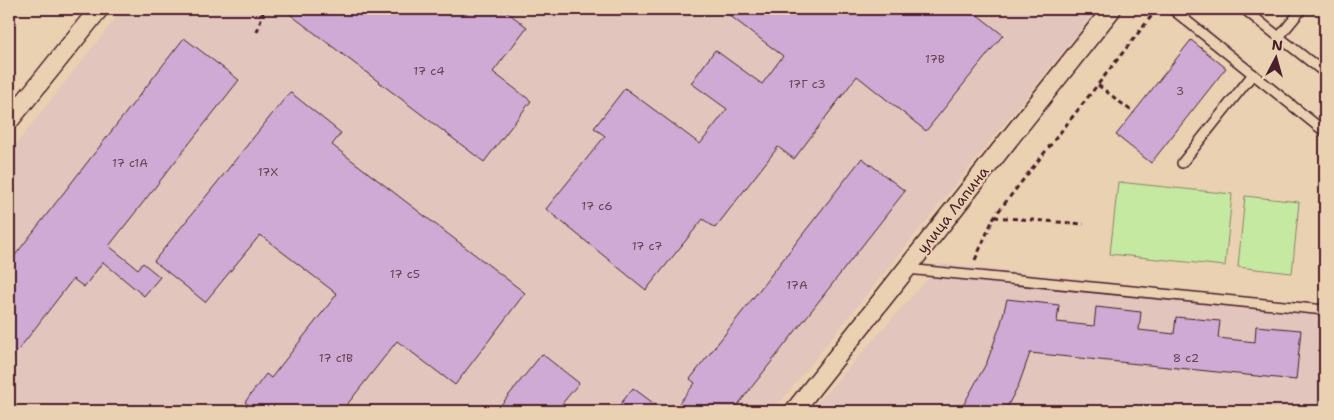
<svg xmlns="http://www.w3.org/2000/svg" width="1334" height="420" font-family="'Shantell Sans',sans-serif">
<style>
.built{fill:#e2c5bc}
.green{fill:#c6e9a2;stroke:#888466}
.building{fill:#ceaad4;stroke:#4a1f2b}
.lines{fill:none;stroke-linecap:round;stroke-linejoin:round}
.lane-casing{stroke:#4a1f2b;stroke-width:12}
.street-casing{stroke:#4a1f2b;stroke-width:21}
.path{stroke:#4a1f2b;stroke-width:3;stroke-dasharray:5 4;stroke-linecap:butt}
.lane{stroke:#ead1b2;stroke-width:9}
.street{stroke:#ead1b2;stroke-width:18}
.labels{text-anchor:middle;stroke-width:4;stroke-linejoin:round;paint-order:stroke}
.number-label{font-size:12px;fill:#6b4255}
.street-label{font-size:15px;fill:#4a1f2b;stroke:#ead1b2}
</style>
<rect width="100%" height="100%" fill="#ead1b2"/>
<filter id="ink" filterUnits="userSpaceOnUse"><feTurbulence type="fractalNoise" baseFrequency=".02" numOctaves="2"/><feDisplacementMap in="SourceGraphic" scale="10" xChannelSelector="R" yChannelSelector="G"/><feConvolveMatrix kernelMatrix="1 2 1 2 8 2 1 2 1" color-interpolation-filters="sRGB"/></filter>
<g filter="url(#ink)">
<!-- built -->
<g class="built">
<path d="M123 9H1097L773 411H9V153Z"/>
<path d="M941 264 1323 305 1325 290V411H810Z"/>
</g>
<!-- green -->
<g class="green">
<path d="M1118 182 1232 194 1225 266 1110 254Z"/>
<path d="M1245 196 1299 202 1292 273 1238 267Z"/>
</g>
<!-- building -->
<g class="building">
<path d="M283 9H503L527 27 493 72 531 101 484 162Z"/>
<path d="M721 9H970L1003 35 926 131 857 76 794 159 778 147 715 228 703 219 646 290 546 209 605 136 594 128 625 88 700 144 727 109 691 83 715 50 762 84 783 56Z"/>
<path d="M184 38 239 80 109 246 138 269 143 263 160 277 144 296 103 262 84 287 73 279 9 362V263Z"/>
<path d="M1191 40 1226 68 1151 163 1116 135Z"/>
<path d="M290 92 341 133 332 145 525 293 455 385 397 341 342 411H256L245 402 266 374 271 378 337 294 260 235 205 302 154 261Z"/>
<path d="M862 158 905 191 733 411H673L695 383 690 379Z"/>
<path d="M1007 299 1059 305 1057 322 1094 326 1096 307 1141 312 1139 330 1174 334 1176 317 1220 321 1218 338 1255 342 1256 326 1301 330 1296 380 1030 353 1019 384 1005 411H960L987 362 1001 323Z"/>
<path d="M542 354 579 383 556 411H496Z"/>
<path d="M633 388 664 411H615Z"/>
</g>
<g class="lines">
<defs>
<g id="lane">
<path d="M1172 9 1325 132"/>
<path d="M1244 9 1279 37 1302 9"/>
<path d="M1279 37 1325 73"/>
<path d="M1182 163 1253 74"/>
<path d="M907 269 1325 310"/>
</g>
<g id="street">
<path d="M9 121 99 9"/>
<path d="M794 411 1112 9"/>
</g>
</defs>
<!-- lane casing -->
<use href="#lane" class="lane-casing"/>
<!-- street casing -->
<use href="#street" class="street-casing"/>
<!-- path -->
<g class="path">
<path d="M1273 9 1280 15"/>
<path d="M257 32 264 9"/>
<path d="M1098 85 1134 113"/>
<path d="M994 217 1084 224"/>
<path d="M975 260 994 217 1157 9"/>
</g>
<!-- lane -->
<use href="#lane" class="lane"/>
<!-- street -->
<use href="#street" class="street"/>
</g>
</g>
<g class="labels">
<!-- number labels -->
<g class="number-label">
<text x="935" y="63">17В</text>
<text x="429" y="75">17 с4</text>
<text x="807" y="88">17Г с3</text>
<text x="1180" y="95">3</text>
<text x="130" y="167">17 с1А</text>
<text x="268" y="176">17Х</text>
<text x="597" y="210">17 с6</text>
<text x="647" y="250">17 с7</text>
<text x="405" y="278">17 с5</text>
<text x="797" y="289">17А</text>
<text x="336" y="362">17 с1В</text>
<text x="1186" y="362">8 с2</text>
</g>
<!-- street labels -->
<g class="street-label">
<text transform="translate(953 210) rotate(-52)" y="5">улица Лапина</text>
</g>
</g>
<!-- margin -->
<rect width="1334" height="420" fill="none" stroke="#ead1b2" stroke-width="30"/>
<rect x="15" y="15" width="1304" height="390" fill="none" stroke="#4a1f2b" stroke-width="2" filter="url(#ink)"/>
<!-- north arrow -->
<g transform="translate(1276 58) rotate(6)" stroke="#ead1b2" stroke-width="4" paint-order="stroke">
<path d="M0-4L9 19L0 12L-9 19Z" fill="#4a1f2b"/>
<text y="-8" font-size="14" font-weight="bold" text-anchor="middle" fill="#4a1f2b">N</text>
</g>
</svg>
